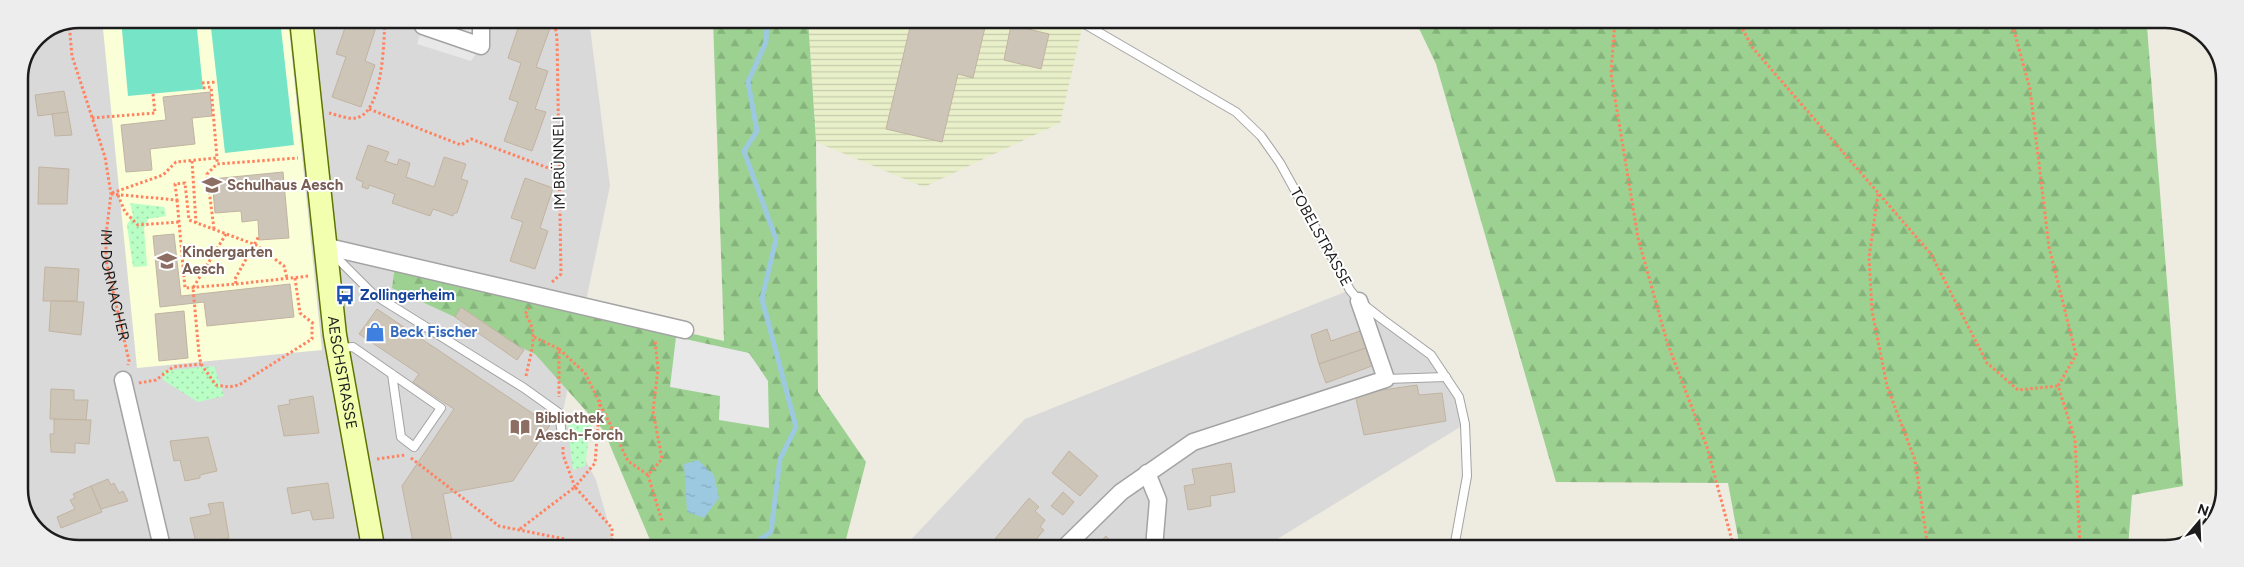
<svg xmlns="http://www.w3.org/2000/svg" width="2244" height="567" font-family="Figtree,sans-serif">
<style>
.residential{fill:#dad9d9}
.education{fill:#faffd8}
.farmland{fill:url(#farmland-rules)}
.forest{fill:url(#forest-firs)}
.park{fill:url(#park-dots)}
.pitch{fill:#76e5c7}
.parking{fill:#e8e8e8}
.water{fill:url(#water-ripples)}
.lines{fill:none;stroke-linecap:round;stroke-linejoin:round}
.stream{stroke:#9cc9e0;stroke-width:5}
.building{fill:#cec5b9;stroke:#c1b3a1}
.service-casing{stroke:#a3a3a3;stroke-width:10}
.minor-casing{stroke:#a3a3a3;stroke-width:19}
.secondary-casing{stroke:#5b7500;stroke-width:25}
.path{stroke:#ff8360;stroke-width:3;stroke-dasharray:2.5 2.5;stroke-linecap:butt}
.service{stroke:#fff;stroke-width:8}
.minor{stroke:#fff;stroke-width:16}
.secondary{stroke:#f1ffae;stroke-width:22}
.path-bridge{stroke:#ff8360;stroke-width:3;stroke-dasharray:2.5 2.5;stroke-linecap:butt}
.labels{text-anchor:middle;stroke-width:4;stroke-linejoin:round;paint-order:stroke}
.street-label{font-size:15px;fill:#1c1c1c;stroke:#fff}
.education-label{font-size:15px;font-weight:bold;fill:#785e54;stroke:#fff;text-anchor:start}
.transit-label{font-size:15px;font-weight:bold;fill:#164399;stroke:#fff;text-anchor:start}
.shop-label{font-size:15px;font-weight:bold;fill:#366cbe;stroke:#fff;text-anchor:start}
.rim{fill:none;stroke:#1c1c1c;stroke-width:2.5}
</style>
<defs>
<pattern id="farmland-rules" width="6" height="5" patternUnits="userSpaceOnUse" patternTransform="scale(1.25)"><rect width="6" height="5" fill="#e8efc9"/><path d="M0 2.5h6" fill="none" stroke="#c6ccac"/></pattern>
<pattern id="forest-firs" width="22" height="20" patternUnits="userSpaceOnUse" patternTransform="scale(1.25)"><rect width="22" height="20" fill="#9cd191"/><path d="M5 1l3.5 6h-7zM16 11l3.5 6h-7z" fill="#86b37c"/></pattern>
<pattern id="park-dots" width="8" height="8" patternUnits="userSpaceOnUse" patternTransform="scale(1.25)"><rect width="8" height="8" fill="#b8fec5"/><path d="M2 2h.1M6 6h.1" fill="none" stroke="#9ed9a9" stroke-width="1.8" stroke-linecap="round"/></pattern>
<pattern id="water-ripples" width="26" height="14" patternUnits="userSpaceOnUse" patternTransform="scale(1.25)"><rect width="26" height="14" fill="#9cc9e0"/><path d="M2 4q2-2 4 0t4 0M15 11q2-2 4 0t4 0" fill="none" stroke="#86acc0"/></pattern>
</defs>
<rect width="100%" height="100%" fill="#eeebe0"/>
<!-- residential -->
<g class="residential">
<path d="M79 19H589L610 186 562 416 596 480 615 547H67L34 528 19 496V78L37 36Z"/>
<path d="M1350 290 1431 355 1459 397 1465 424 1279 538 1276 548H903L1025 419Z"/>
</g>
<!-- education -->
<path class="education" d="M102 19H288L322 350 137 368Z"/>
<!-- farmland -->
<path class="farmland" d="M808 19H1075L1083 24 1060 123 924 187 816 142Z"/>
<!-- forest -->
<g class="forest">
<path d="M713 19H808L816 142 818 392 866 462 844 547H653L604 431 535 354 392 288 395 266 724 341Z"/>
<path d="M1415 20H2142L2147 27 2183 486 2132 495 2128 548H1740L1728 483 1556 482 1436 64Z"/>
</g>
<!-- park -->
<g class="park">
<path d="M130 203 164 207 166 216 148 219 144 228 147 266 133 267 127 225 133 215Z"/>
<path d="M214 366 224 396 198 402 163 380 162 371Z"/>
<path d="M592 415 585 466 573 470 567 420Z"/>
</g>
<!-- pitch -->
<g class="pitch">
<path d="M121 19H196L203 89 128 96Z"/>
<path d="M210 19H280L294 145 225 153Z"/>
</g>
<!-- parking -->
<g class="parking">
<path d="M425 19H481V46L471 61 417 44Z"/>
<path d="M676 337 749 353 768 381 769 428 719 420 720 396 670 387Z"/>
</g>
<!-- water -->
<path class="water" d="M698 460 714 475 719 498 704 518 687 512 684 464Z"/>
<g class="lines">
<!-- stream -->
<path class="stream" d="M749 547 771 532 780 459 796 427 762 299 776 239 744 151 757 131 748 82 766 42 767 19"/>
</g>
<!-- building -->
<g class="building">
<path d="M348 19H368L377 24 365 61 375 65 361 107 332 97 346 57 336 54Z"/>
<path d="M521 19 550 28 536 67 548 71 535 109 546 112 532 151 504 141 518 102 509 99 521 63 508 58Z"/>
<path d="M912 19H987L973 78 958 74 942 142 886 129Z"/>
<path d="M1011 25 1049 34 1041 69 1004 60Z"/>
<path d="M64 91 68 112 38 116 35 95Z"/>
<path d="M210 92 212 116 192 118 195 144 150 149 152 170 126 172 121 125 166 120 163 97Z"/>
<path d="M68 112 72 135 55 136 52 114Z"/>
<path d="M368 145 389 152 385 161 397 165 399 159 410 163 406 177 434 187 444 157 466 164 461 179 468 181 457 213H454L453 216 433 209 430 216 392 203 395 194 369 185 368 189 362 187 363 182 356 179Z"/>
<path d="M39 167 69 169 67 204H38Z"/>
<path d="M283 172 289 238 259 240 258 220 242 222 241 211 215 213 212 179Z"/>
<path d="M525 178 553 188 540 228 548 231 535 269 510 261 523 222 511 218Z"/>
<path d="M174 234 181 296 290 284 294 317 207 326 204 302 160 307 153 236Z"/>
<path d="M45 267 79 269 77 301H43Z"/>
<path d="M51 301 84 302 81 335 49 331Z"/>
<path d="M461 307 524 350 517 360 455 317Z"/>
<path d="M377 309 550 425 513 481 443 494 453 547H414L402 486 454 409 413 382 419 374 359 334Z"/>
<path d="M184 311 188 358 159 361 155 314Z"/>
<path d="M1327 329 1331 341 1360 331 1366 348 1319 364 1311 335Z"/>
<path d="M1366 348 1372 366 1326 383 1319 364Z"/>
<path d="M1417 385 1419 395 1442 393 1446 421 1364 435 1355 394Z"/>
<path d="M51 389 74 390V400H88L86 420 50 419Z"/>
<path d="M313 396 319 433 284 436 278 406 290 404 289 400Z"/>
<path d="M54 419 91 420 89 444 75 443V453L51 452 50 434H54Z"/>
<path d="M208 437 217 471 200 475V478L185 481 180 460 174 461 170 441Z"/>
<path d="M1069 451 1098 476 1080 496 1052 473Z"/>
<path d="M1231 463 1235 492 1210 496 1211 506 1188 510 1184 486 1195 484 1192 469Z"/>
<path d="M108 479 111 485 114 483 119 493 123 491 128 501 101 509 91 486Z"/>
<path d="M328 483 334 518 313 520 310 510 292 514 287 488Z"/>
<path d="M91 486 102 512 61 528 57 517 75 509 70 500 75 498 73 494Z"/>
<path d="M1063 492 1074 502 1063 515 1051 506Z"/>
<path d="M1029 498 1039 507 1035 511 1045 520 1040 527 1044 530 1029 548H1004L995 539Z"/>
<path d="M223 502 229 538 211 541 212 547H197L190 518 211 514 208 504Z"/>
<path d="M1106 536 1116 548H1094Z"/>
</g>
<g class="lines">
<defs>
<g id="service">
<path d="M1076 19 1236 112 1261 136 1280 163 1350 290 1359 301 1382 319 1431 355 1459 397 1465 424 1467 476 1454 548"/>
<path d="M331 252 373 294 524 388 559 413 562 435"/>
<path d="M339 348 353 347 441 408 414 447 401 437 392 374"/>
<path d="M1386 379 1446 377"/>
</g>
<g id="minor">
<path d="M425 19 423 26 481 46V19"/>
<path d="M324 246 685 330"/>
<path d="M123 380 162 547"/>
<path d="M1147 473 1158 500 1154 548"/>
<path d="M1064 548 1121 492 1193 442 1386 379 1359 301"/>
</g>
<g id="secondary">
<path id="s2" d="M301 19 335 335 373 547"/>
</g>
</defs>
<!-- service casing -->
<use href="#service" class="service-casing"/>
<!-- minor casing -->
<use href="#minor" class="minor-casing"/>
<!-- secondary casing -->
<use href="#secondary" class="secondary-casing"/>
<!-- path -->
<g class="path">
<path d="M1615 20 1611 74 1638 238 1667 342 1707 447 1734 548"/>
<path d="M1738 20 1752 47 1931 254 1987 363 2018 390 2058 386"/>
<path d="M2011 20 2030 89 2049 247 2076 355 2058 386 2075 439 2080 548"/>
<path id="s1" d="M69 23 72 56 105 157 111 194 106 235V260L129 361 128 365"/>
<path d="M202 83 217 82"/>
<path d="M203 88 211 87 217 158"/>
<path d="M369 109 461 145 471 139 559 172"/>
<path d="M329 113C338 115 351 121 359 117 383 108 384 40 385 19"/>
<path d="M92 118 155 113 153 94"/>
<path d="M192 161 196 223"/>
<path d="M112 193 163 175 176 162 217 158V164L298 158"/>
<path d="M111 194 177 200 175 184 185 183 189 220 256 245 284 266 287 278"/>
<path d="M1878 194 1869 257 1872 311 1887 386 1915 460 1928 548"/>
<path d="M118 195 125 212 138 225 179 222"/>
<path d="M177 200 185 288 236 284 235 279"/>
<path d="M214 229 207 174 217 164"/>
<path d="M226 234 193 288 199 354 201 364 216 385 229 387 239 385 312 339V324"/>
<path d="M295 278 300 313 314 324"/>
<path d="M552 282 561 274 557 38 554 19"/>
<path d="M236 284 309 276"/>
<path d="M534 337 559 349V397"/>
<path d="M559 349 585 373 628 461 648 475 662 459 653 411 658 369 655 340"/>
<path d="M526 376C530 354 540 333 525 314L529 308"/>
<path d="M139 383 156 380 173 367 201 364"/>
<path d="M563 447V455L575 487 595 463 600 400"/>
<path d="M411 458 499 526 565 539V547"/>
<path d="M377 459 405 455"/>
<path d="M648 475 662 521"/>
<path d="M520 529 575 487 612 528V547"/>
</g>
<!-- service -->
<use href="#service" class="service"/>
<!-- minor -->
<use href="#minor" class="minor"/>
<!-- secondary -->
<use href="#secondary" class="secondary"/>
<!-- path-bridge -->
<path class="path-bridge" d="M235 279 259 236"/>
</g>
<!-- icons -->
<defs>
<symbol id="school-bare" viewBox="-9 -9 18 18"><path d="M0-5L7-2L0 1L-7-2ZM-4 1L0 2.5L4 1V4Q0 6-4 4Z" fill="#8d6e63" stroke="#fff" stroke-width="2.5" paint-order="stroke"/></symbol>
<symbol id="bus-bare" viewBox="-9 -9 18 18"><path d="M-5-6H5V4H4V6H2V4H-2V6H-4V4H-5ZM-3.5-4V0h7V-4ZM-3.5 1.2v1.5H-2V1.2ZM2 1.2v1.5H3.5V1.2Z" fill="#1a4fb4" stroke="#fff" stroke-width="2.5" paint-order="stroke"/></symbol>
<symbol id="shop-bare" viewBox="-9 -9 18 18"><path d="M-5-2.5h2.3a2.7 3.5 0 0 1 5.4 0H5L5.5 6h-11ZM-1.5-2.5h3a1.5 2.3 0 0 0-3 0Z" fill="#3f7fe0" stroke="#fff" stroke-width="2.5" paint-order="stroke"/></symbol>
<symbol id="library-bare" viewBox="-9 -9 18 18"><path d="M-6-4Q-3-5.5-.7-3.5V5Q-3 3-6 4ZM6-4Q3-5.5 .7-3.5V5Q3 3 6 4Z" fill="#8d6e63" stroke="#fff" stroke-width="2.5" paint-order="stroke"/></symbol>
</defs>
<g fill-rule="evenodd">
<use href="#school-bare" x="198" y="171" width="28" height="28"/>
<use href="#school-bare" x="153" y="247" width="28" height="28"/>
<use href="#bus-bare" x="331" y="281" width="28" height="28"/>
<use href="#shop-bare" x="361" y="318" width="28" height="28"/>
<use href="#library-bare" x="506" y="413" width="28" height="28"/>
</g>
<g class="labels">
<!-- street labels -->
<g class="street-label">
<text transform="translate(559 163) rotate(-91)" y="5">IM BRÜNNELI</text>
<text transform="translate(1321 237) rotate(61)" y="5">TOBELSTRASSE</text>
<text dy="5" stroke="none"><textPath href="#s1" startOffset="269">IM DORNACHER</textPath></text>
<text dy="5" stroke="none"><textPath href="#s2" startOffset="356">AESCHSTRASSE</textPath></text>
</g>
<!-- education labels -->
<g class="education-label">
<text x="227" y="190">Schulhaus Aesch</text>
<text x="182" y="257">Kindergarten<tspan x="182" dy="17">Aesch</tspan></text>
<text x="535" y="423">Bibliothek<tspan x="535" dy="17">Aesch-Forch</tspan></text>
</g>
<!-- transit labels -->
<g class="transit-label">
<text x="360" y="300">Zollingerheim</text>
</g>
<!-- shop labels -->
<g class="shop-label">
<text x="390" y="337">Beck Fischer</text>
</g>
</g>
<!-- crop -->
<path d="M0 0H2244V567H0ZM79 28H2165A51 51 0 0 1 2216 79V489A51 51 0 0 1 2165 540H79A51 51 0 0 1 28 489V79A51 51 0 0 1 79 28Z" fill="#ededed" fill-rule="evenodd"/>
<path class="rim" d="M79 28H2165A51 51 0 0 1 2216 79V489A51 51 0 0 1 2165 540H79A51 51 0 0 1 28 489V79A51 51 0 0 1 79 28Z"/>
<!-- north arrow -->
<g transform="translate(2199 522) rotate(19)" stroke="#ffffff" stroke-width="4" paint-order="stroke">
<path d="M0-4L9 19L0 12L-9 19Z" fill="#1c1c1c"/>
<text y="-8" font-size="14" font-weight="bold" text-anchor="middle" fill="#1c1c1c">N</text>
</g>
</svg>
